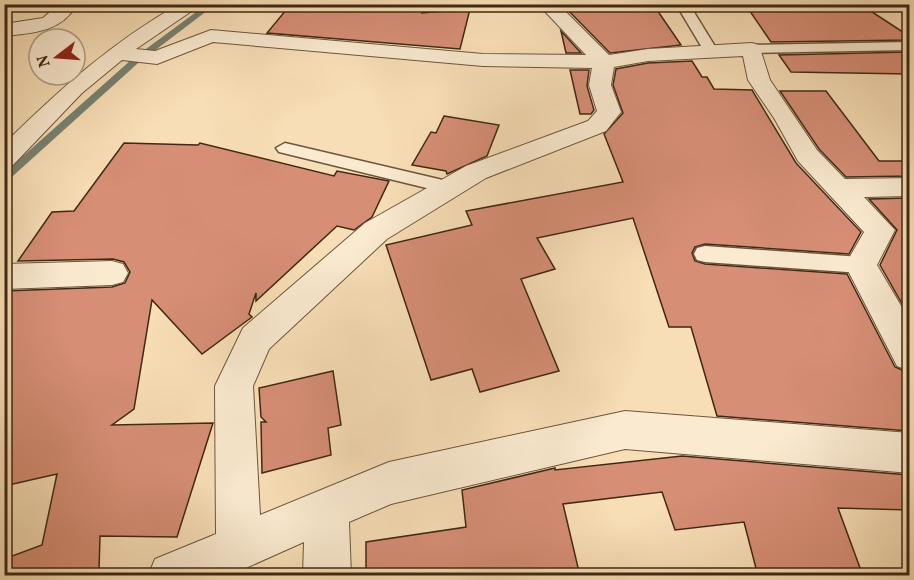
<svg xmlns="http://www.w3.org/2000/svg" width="914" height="580" font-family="Vollkorn,serif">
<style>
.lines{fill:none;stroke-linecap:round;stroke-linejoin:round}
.stream{fill:#778171;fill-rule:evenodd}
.building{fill:#d68e75;stroke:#3f2815;stroke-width:1.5}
.service-casing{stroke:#6d563d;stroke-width:3}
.minor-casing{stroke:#6d563d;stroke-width:2}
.service{fill:#faead0;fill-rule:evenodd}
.minor{fill:#faead0;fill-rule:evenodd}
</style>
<rect width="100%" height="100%" fill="#f8deb6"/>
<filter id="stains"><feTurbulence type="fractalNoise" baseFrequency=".00333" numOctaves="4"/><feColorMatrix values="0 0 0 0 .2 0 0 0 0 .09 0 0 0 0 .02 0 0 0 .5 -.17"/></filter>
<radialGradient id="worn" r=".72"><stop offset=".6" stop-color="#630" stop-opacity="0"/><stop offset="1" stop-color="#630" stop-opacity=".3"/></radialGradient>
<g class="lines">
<!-- stream -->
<path class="stream" d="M207 4H216L137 64 4 184V173L131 60Z"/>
</g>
<!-- building -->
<g class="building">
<path d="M291 4H425L422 13 470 9 460 49 267 33Z"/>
<path d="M562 4H653L681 45 610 53Z"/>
<path d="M745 4H860L909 36V40L771 42Z"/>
<path d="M561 31 581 53H566Z"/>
<path d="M909 52V74L791 72 779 55Z"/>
<path d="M692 61 702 77H707L714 89 752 90 796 163 861 232 849 254 705 244 695 247 692 253 695 261 705 264 847 274 895 367 909 373V431L717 416 691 327H669L633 218 537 238 555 269 521 279 559 371 480 392 472 369 431 380 386 245 472 225 466 211 623 182 604 134 623 113 613 85 616 69 648 63Z"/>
<path d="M570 70H589L587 86 594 110 591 114H580Z"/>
<path d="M780 91H826L879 161H909V176L846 177 819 149Z"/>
<path d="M444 116 499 125 487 156 447 174 446 171 412 165 431 132 436 133Z"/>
<path d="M124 143 198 145 200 143 334 176 337 171 389 181 372 217 354 230 337 226 256 301V293L249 314 252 317 202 354 152 300 134 409 112 425 213 423 177 537 100 536 99 570 85 576H4V559L42 545 57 474 4 486V291L112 287 125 283 130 272 124 262 113 259 18 261 52 212 74 211Z"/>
<path d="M909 198V316L880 265 897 230 869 199Z"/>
<path d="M333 371 341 425 328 428 331 455 262 473 261 422H266L261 417 259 388Z"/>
<path d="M682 456 909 475V510L838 508 863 576H758L744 522 675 530 662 492 563 504 580 576H366V542L466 527 462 490 555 468V470Z"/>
</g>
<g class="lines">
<defs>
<g id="service">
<path d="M676 4H689L719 53 717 56H707Z"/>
<path d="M910 42V50L752 53 745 49 752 45Z"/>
<path d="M285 143 447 181 454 183 456 187 454 191 447 193 279 152 276 148Z"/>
<path d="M705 246 861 257 869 259 872 265 869 271 861 273 705 262 697 260 694 254 697 248Z"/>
</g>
<g id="minor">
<path d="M59 4H77C62 32 33 33 4 36V24L43 18Z"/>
<path d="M179 4H202L136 49 155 51 211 30 483 54 586 55 538 4H558L609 55 648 49 752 43 759 45 770 80 817 150 845 179 910 178V196L864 197 895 230 877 265 910 321V371L897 366 845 265 864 232 798 161 774 118 748 80 743 56 648 61 614 67 611 85 621 112 606 131 486 178 387 239 269 349 253 386 260 515 389 462 625 411 910 433V473L625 449 391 504 349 522 351 576H303L304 542 228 576H148L155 559 216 534 215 386 243 328 365 223 466 166 588 121 597 111 589 85 592 68 483 66 213 42 157 64 122 60 82 93 13 165 4 167V144C60 89 111 43 179 4Z"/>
<path d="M112 261 123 264 128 273 123 282 112 285 4 289V264Z"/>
</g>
</defs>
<!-- service casing -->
<use href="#service" class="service-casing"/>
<!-- minor casing -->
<use href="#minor" class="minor-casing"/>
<!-- service -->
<use href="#service" class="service"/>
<!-- minor -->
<use href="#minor" class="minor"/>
</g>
<!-- margin -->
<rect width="914" height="580" fill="none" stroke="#f8deb6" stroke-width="24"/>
<rect x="6" y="6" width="902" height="568" fill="none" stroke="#3f2815" stroke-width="3"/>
<rect x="12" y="12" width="890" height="556" fill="none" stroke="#3f2815" stroke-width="1.5"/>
<!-- north arrow -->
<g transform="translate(57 57) rotate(253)"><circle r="28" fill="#faead0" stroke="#af9c85" stroke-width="1.5"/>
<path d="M0-4.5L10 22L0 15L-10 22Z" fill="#8f2418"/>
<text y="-9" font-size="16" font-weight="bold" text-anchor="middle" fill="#3f2815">N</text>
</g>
<rect width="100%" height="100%" filter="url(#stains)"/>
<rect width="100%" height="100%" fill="url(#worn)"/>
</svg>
